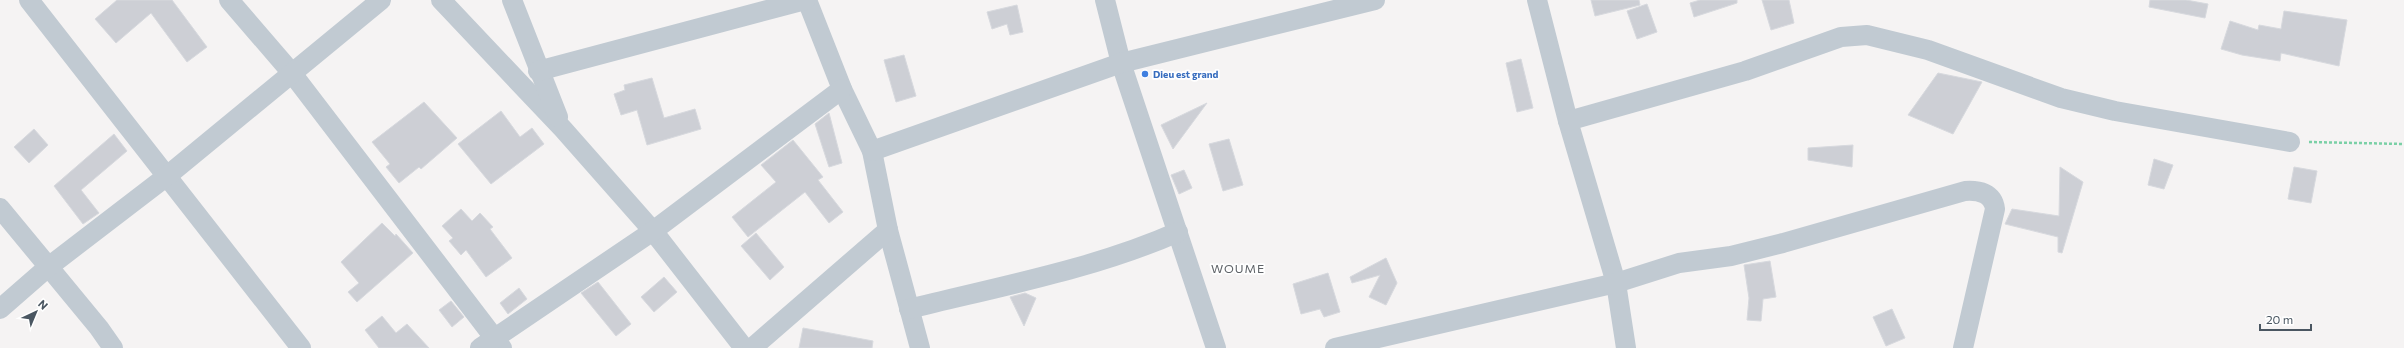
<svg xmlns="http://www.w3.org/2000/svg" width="2404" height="348" font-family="Commissioner,sans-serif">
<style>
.building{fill:#cdcfd5;stroke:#d7d9de}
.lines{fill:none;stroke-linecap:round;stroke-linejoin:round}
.path{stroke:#7ad0a6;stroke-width:2.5;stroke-dasharray:3 2;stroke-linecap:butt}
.minor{stroke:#c1cad2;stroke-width:20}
.shop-dot{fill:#3f7fe0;stroke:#fff;stroke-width:1.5}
.labels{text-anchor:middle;stroke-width:3.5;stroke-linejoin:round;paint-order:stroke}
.shop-label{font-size:10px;font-weight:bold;fill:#366cbe;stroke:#fff;text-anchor:start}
.quarter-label{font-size:12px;letter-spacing:1px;fill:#5f6368;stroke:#fff}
</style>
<rect width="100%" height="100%" fill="#f5f3f3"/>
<!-- building -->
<g class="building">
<path d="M117 0H172L207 47 187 62 151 13 116 43 95 19Z"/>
<path d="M1591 0H1639L1640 5 1595 16Z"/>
<path d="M1700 0H1737V3L1694 17 1690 3Z"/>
<path d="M1762 0H1789L1794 23 1771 30Z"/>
<path d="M2150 0H2186L2208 4 2205 18 2149 7Z"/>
<path d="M1647 4 1657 32 1637 39 1627 11Z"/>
<path d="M1017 5 1023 32 1010 35 1007 24 992 29 987 12Z"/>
<path d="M2284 11 2347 20 2339 66 2281 53 2280 61 2242 55 2221 49 2230 21 2258 30 2259 25 2281 29Z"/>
<path d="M904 55 916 96 896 102 884 60Z"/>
<path d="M1521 59 1533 108 1517 112 1506 63Z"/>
<path d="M1938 73 1982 82 1953 134 1908 115Z"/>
<path d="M652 78 664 118 695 109 701 129 647 145 637 110 621 115 614 94 625 90 624 85Z"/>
<path d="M424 102 457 138 421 169 419 167 399 183 386 167 390 164 372 142Z"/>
<path d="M1207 103 1173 149 1161 125Z"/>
<path d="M501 111 520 137 532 128 544 144 491 184 458 144Z"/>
<path d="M829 113 842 163 829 167 815 124Z"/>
<path d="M34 129 48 145 29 163 14 147Z"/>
<path d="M114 134 127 151 81 190 99 213 83 224 54 186Z"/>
<path d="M1229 139 1243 185 1223 191 1209 144Z"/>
<path d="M793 140 823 177 818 180 843 212 829 223 805 192 748 237 732 217 776 182 761 165Z"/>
<path d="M1853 145 1852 167 1808 160V148Z"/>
<path d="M2154 159 2173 165 2164 189 2148 185Z"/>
<path d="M2060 167 2083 182 2062 253 2058 252V237L2005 224 2012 209 2059 216Z"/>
<path d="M2294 167 2317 171 2311 203 2288 199Z"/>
<path d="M1184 170 1192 188 1179 194 1171 175Z"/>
<path d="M461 209 472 221 480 213 493 227 490 229 512 258 486 277 466 250 461 255 449 241 453 238 442 226Z"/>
<path d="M382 223 395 236 396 234 413 253 357 302 348 292 359 283 341 262Z"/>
<path d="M756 233 784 267 770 280 741 246Z"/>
<path d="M1386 258 1397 283 1386 305 1369 297 1380 275 1352 283 1350 277Z"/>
<path d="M1770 261 1776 297 1763 299 1761 321 1747 320 1749 298 1744 265Z"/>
<path d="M1328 273 1340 312 1324 317 1320 309 1301 314 1293 284Z"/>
<path d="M664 277 677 292 654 312 641 297Z"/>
<path d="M598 282 631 324 616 336 581 293Z"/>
<path d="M519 288 527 299 508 314 500 303Z"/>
<path d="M1025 293 1036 298 1024 326 1010 297Z"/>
<path d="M451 301 464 317 452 327 439 310Z"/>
<path d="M1892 309 1905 338 1886 346 1873 317Z"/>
<path d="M382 316 396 333 407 324 429 348H379L365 330Z"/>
<path d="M803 328 873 341 872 348H799Z"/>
</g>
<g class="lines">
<!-- path -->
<path class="path" d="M2309 142 2404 144"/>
<!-- minor -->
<g class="minor">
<path d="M29 0 301 348"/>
<path d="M229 0 291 72 502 348"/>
<path d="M441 0 563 129 653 231 744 348"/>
<path d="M512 0 558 117"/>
<path d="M807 0 842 89 872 151 888 230 920 348"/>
<path d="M1105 0 1121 63 1216 348"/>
<path d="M1537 0 1568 121 1616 283 1626 348"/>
<path d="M538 71 805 0"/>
<path d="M1568 121 1745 71 1841 37 1867 35 1928 50 2061 98 2115 111 2290 142"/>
<path d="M872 151 1121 63 1375 0"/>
<path d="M0 208 99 328 113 348"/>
<path d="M0 309 47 268 167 176 381 0"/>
<path d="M909 309C997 287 1095 269 1178 232"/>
<path d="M480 348 653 231 842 89"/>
<path d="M752 348 888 230"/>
<path d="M1335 348 1616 283 1679 263 1731 256 1783 243 1965 191C1979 190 1993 193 1995 209L1963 348"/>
</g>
</g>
<!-- markers -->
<circle class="shop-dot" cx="1145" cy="74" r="4"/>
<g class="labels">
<!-- shop labels -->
<g class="shop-label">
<text x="1153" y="78">Dieu est grand</text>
</g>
<!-- quarter labels -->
<g class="quarter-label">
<text x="1238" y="273">WOUME</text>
</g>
</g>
<!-- north arrow -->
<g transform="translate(36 312) rotate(44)" stroke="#ffffff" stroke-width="3" paint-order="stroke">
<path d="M0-3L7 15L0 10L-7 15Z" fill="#4a5661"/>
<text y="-6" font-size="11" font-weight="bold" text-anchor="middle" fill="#4a5661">N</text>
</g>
<!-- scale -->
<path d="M2260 324v6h51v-6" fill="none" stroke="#4a5661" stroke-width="2"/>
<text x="2266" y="324" font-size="12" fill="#4a5661" stroke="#ffffff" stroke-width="3" paint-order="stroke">20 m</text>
</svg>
